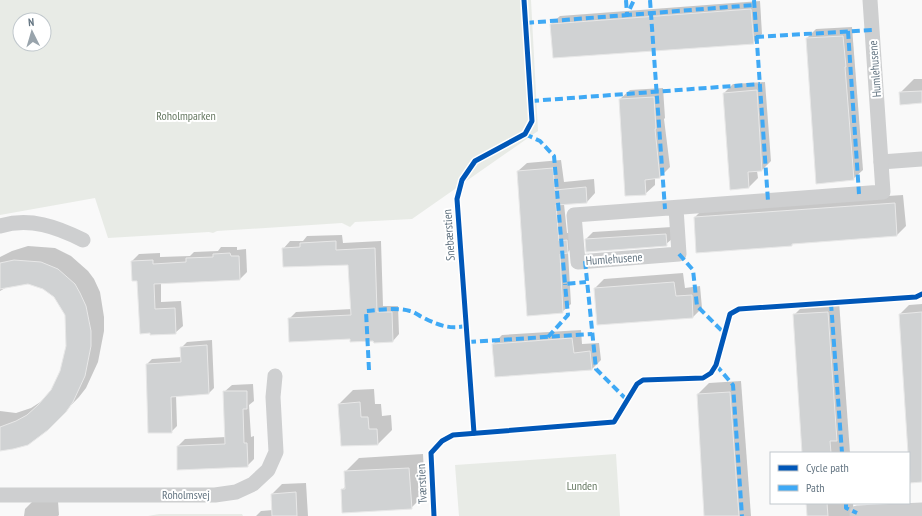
<svg xmlns="http://www.w3.org/2000/svg" width="922" height="516" font-family="'PT Sans Narrow',sans-serif">
<style>
.green{fill:#e8ebe6;fill-rule:evenodd}
.shadow{fill:#0003}
.building{fill:#d0d2d3;stroke:#e8e8e8}
.lines{fill:none;stroke-linecap:round;stroke-linejoin:round}
.street{stroke:#cecfd0;stroke-width:15}
.quiet{stroke:#3fa9f5;stroke-width:4;stroke-dasharray:8 4;stroke-linecap:butt}
.cycleway-casing{stroke:#fff;stroke-width:8}
.cycleway{stroke:#0057b8;stroke-width:5}
.labels{text-anchor:middle;stroke-width:4;stroke-linejoin:round;paint-order:stroke}
.street-label{font-size:12px;fill:#657683;stroke:#fff}
.park-label{font-size:12px;fill:#687a64;stroke:#fff}
</style>
<rect width="100%" height="100%" fill="#f9f9f9"/>
<!-- green -->
<g class="green">
<path d="M0 0H531L538 131 412 219 355 222 350 227 342 223 217 231 213 233 209 232 108 238 95 198 0 215ZM20 20H44V44H20Z"/>
<path d="M616 454 620 516H459L455 465Z"/>
<path d="M159 514H242L243 516H148Z"/>
</g>
<!-- shadow -->
<g class="shadow">
<path d="M760 1 762 34 753 43 551 24 560 16Z"/>
<path d="M852 27 863 170 853 179 807 38 816 29Z"/>
<path d="M914 79H922V102L900 93Z"/>
<path d="M765 82 771 161 762 170 757 171 758 178 749 187 731 188 724 93 733 84Z"/>
<path d="M663 88 665 118 664 119 670 167 660 177 655 178V185L645 194 620 99 630 90Z"/>
<path d="M561 160 564 182 594 179 595 193 587 202 564 204 567 233 575 232 576 243 568 252 571 304 562 312 518 171 527 163Z"/>
<path d="M903 195 906 226 897 235 794 242 792 245 695 217 704 208Z"/>
<path d="M672 227 673 238 665 245 586 239 593 232Z"/>
<path d="M342 235 343 243 381 241 383 306H398L399 334 393 341 350 338 289 319 296 312 352 309 349 264 284 248 290 241H303L307 236Z"/>
<path d="M28 246 55 248 71 256 88 271 94 279 100 292 104 317V331L98 362 86 388 79 397 48 429 0 449V411L16 413 31 408 42 401 52 390 61 372 67 346 66 315 54 296 43 288 28 283 7 287 0 291V257L12 251Z"/>
<path d="M221 247H237V250L246 249 247 272 240 279 161 282V302L181 301 183 326 175 333 151 332 132 261 139 254 160 253V257L190 256 194 252 218 251Z"/>
<path d="M683 273 685 288 700 286 702 308 693 317 595 288 604 279Z"/>
<path d="M839 301 850 453H803L794 315 806 303Z"/>
<path d="M922 304V481L911 482 900 314 909 305Z"/>
<path d="M581 330 582 344 599 343 601 360 592 369 493 344 502 335Z"/>
<path d="M212 340 214 388 209 393 176 395 177 426 171 432 147 364 152 359 182 357 181 348 187 342Z"/>
<path d="M741 381 751 516H705L698 394 709 383Z"/>
<path d="M253 384 254 401 249 405 251 437 254 436V459L247 466 178 469V446L185 439 226 437 224 392 232 385Z"/>
<path d="M374 389 375 404H381L382 416 391 415 392 430 378 444 339 404 353 390Z"/>
<path d="M423 454 425 494 411 508 342 490 346 486 345 472 359 458Z"/>
<path d="M306 483 308 516H256L261 511 273 510 272 494 282 484Z"/>
<path d="M58 501 59 515 58 516H24L25 509 32 502Z"/>
<path d="M807 503H853L854 516H808Z"/>
</g>
<!-- building -->
<g class="building">
<path d="M751 9 754 44 553 58 550 24Z"/>
<path d="M843 36 846 67H845L854 180 816 184 806 38Z"/>
<path d="M757 90 762 171 748 172 749 188 730 190 723 93Z"/>
<path d="M922 91V103L900 105 899 92Z"/>
<path d="M654 97 656 129H655L660 178 645 180 646 195 625 196 619 99Z"/>
<path d="M553 168 555 190 586 187 587 203 556 205 559 241 567 240 568 253 560 254 563 313 527 316 517 171Z"/>
<path d="M895 203 897 236 792 244V246L696 253 694 217Z"/>
<path d="M666 234 667 246 586 252 585 239Z"/>
<path d="M336 241V250L375 248 377 312H392L393 342 374 343 373 341 350 342V339L289 342 288 318 351 315 348 265 283 267 282 248 300 247V243Z"/>
<path d="M230 253 231 256H239L240 280 154 284 155 309 175 308 176 334 150 335V333L140 334 137 281H132L131 261 153 260V264L186 262V258L213 257V254Z"/>
<path d="M14 260 41 262 58 269 75 284 80 293 86 306 91 331V346L85 376 73 402 66 412 48 430 28 445 13 449 0 451V427L16 421 27 415 38 405 51 390 60 371 66 346 65 315 54 297 43 289 28 284 0 289V263Z"/>
<path d="M674 282 676 296 692 295 693 318 597 325 594 288Z"/>
<path d="M828 312 837 441H830L831 453H802L793 314Z"/>
<path d="M922 312V482L910 483 909 453H908L899 314Z"/>
<path d="M572 338 574 353 590 351 592 370 495 377 492 344Z"/>
<path d="M207 345 209 394 171 397 172 433H148L146 364 181 362 180 347Z"/>
<path d="M223 391H247V409H243L244 443H247L248 467 177 470V446L225 444Z"/>
<path d="M730 392 739 516H704L697 394Z"/>
<path d="M360 402 361 417H368L369 429H377L378 445 341 446 338 404Z"/>
<path d="M409 468 412 509 342 513 341 489H345L344 471Z"/>
<path d="M296 492 297 516H272L271 494Z"/>
<path d="M806 503H827L828 516H807Z"/>
</g>
<g class="lines">
<!-- street -->
<g class="street">
<path d="M881 162 922 159"/>
<path d="M676 208 679 254 578 262 574 215 883 192 870 0"/>
<path d="M0 226C30 217 57 227 83 240"/>
<path d="M0 495H215L236 492 253 484 268 470 276 452 273 397 275 376"/>
<path d="M857 516V513L922 510"/>
</g>
<!-- quiet -->
<g class="quiet">
<path d="M626 0 627 15 754 5"/>
<path d="M650 0 665 209"/>
<path d="M754 0 768 201"/>
<path d="M526 23 627 15 634 0"/>
<path d="M848 31 859 194"/>
<path d="M756 37 872 30"/>
<path d="M531 101 760 84"/>
<path d="M525 134 540 141 554 156 565 284 586 282"/>
<path d="M679 254 693 270 697 306 725 334"/>
<path d="M585 261 596 369 627 400"/>
<path d="M831 303 842 453"/>
<path d="M548 337 568 315 565 284"/>
<path d="M468 342 592 334"/>
<path d="M716 365 733 385 742 516"/>
<path d="M369 370 366 311C380 310 396 307 410 311 415 312 419 316 424 318 440 326 449 329 466 326"/>
<path d="M846 503V508L857 513"/>
</g>
<defs>
<g id="cycleway">
<path d="M474 433 457 199 462 180 475 161 525 134 532 121 524 0"/>
<path d="M434 516 431 453 442 441 453 435 614 422 637 384 643 380 703 378 711 373 716 365 730 314 739 309 916 297 922 294"/>
</g>
</defs>
<!-- cycleway casing -->
<use href="#cycleway" class="cycleway-casing"/>
<!-- cycleway -->
<use href="#cycleway" class="cycleway"/>
</g>
<g class="labels">
<!-- street labels -->
<g class="street-label">
<text transform="translate(875 69) rotate(-94)" y="4">Humlehusene</text>
<text transform="translate(449 235) rotate(-94)" y="4">Snebærstien</text>
<text transform="translate(614 259) rotate(-4)" y="4">Humlehusene</text>
<text transform="translate(422 484) rotate(-93)" y="4">Tværstien</text>
<text x="186" y="499">Roholmsvej</text>
</g>
<!-- park labels -->
<g class="park-label">
<text x="186" y="120">Roholmparken</text>
<text x="582" y="490">Lunden</text>
</g>
</g>
<!-- legend -->
<rect x="770" y="452" width="140" height="52" fill="#ffffff" stroke="#c1c8cd"/>
<rect x="778" y="465" width="20" height="6" fill="#0057b8" stroke="#c1c8cd"/>
<text x="806" y="472" font-size="12" fill="#657683">Cycle path</text>
<rect x="778" y="485" width="20" height="6" fill="#3fa9f5" stroke="#c1c8cd"/>
<text x="806" y="492" font-size="12" fill="#657683">Path</text>
<!-- north arrow -->
<g transform="translate(32 32) rotate(355)"><circle r="19" fill="#ffffff" stroke="#c1c8cd"/>
<path d="M0-3L7 15L0 10L-7 15Z" fill="#99a4ac"/>
<text y="-6" font-size="11" font-weight="bold" text-anchor="middle" fill="#657683">N</text>
</g>
</svg>
